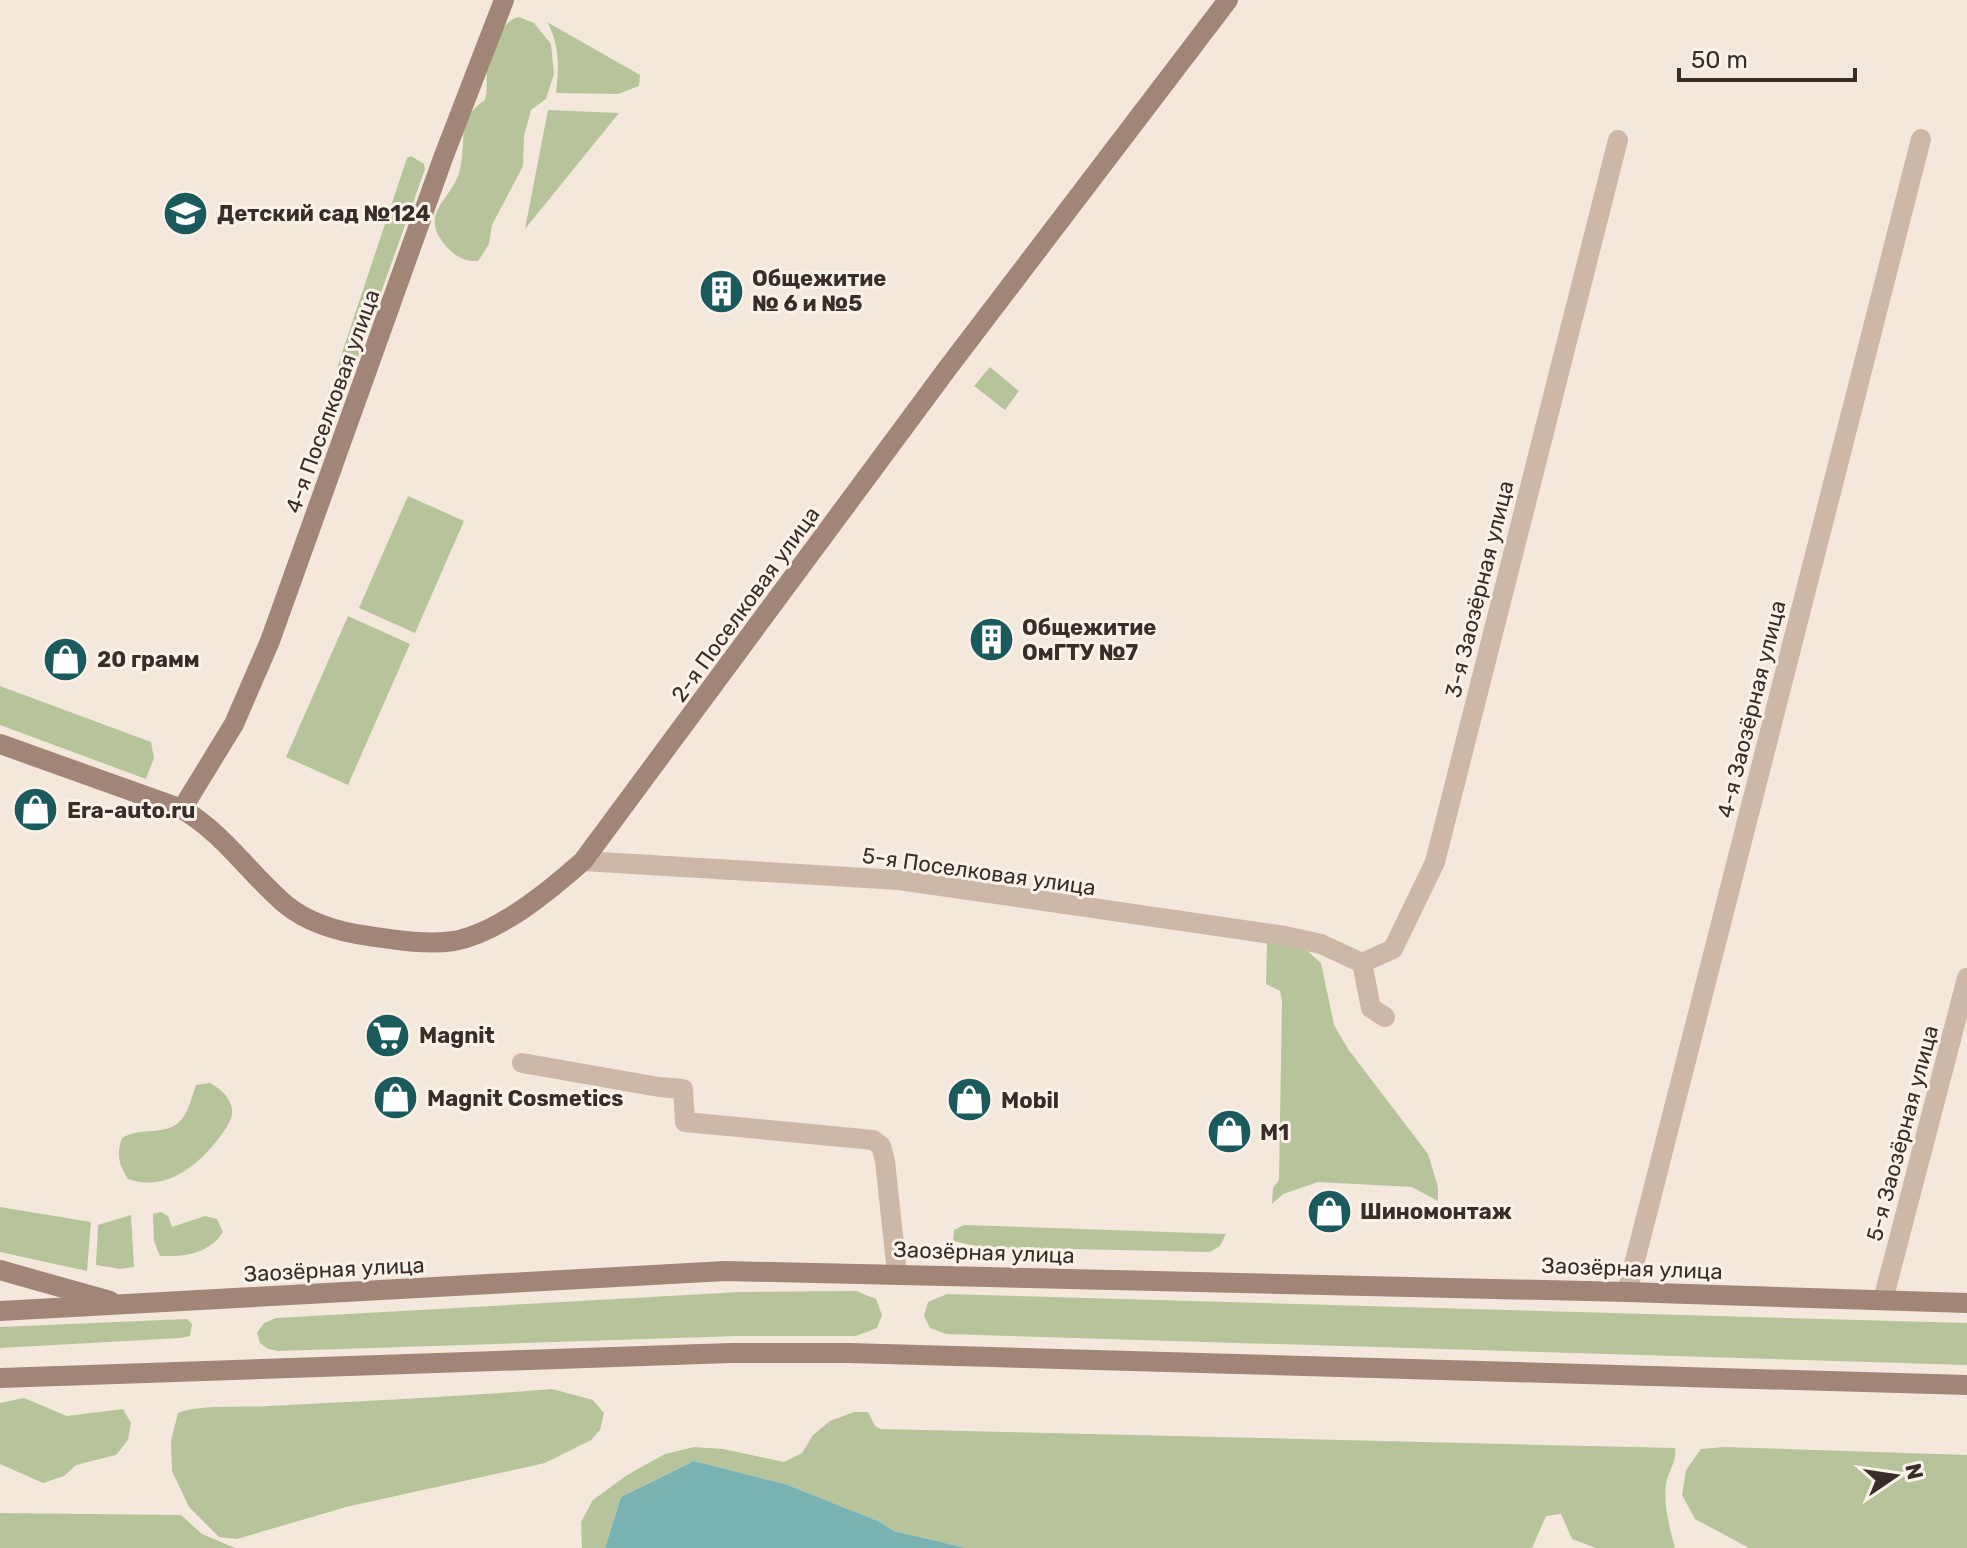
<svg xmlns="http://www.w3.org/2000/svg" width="1967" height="1548" font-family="Rubik,sans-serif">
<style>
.green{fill:#b7c49b}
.water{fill:#79b2b3}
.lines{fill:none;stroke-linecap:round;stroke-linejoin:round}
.street{stroke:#cdb7a7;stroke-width:20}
.secondary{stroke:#a18678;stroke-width:20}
.labels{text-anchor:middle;stroke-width:6;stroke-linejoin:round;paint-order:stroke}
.poi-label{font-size:22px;font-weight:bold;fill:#392d28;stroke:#fbf2e9;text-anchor:start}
.street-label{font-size:22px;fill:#392d28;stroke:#fbf2e9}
</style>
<rect width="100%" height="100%" fill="#f4e8dc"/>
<!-- green -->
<g class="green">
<path d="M519 17 534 23 551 44 554 74 546 99 531 110 524 136 523 166 492 225 489 244 478 261C464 262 455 256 446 246 418 214 450 201 459 173 468 144 454 120 485 100 488 89 486 79 487 68 490 51 501 20 519 17Z"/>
<path d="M547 22 640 75 639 86 618 94 556 93C559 69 560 44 547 22Z"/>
<path d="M548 110 619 113 525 229Z"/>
<path d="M411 156 424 164 425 169 352 374 337 368 407 158Z"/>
<path d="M990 367 1019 391 1005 410 974 386Z"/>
<path d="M408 496 464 521 415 633 359 608Z"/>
<path d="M348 616 410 644 348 785 286 757Z"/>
<path d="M0 686 151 742 154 758 146 779 0 725Z"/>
<path d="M1267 940 1304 948 1321 963 1334 1025 1348 1049 1428 1154 1438 1187V1201L1412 1187 1318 1182 1283 1194 1272 1204 1273 1188 1279 1180 1282 1001 1280 991 1266 984Z"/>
<path d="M210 1083C219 1088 228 1095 231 1105 235 1116 228 1125 222 1134 200 1164 167 1193 128 1179 119 1164 116 1155 122 1138 142 1126 166 1137 181 1120 189 1112 192 1095 196 1085Z"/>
<path d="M0 1207 91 1222 87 1271 0 1252Z"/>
<path d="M161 1212 168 1216 172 1227 205 1216 217 1219 223 1232C209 1254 184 1257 160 1256L154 1241 153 1214Z"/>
<path d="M131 1215 134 1267 120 1269 96 1265 98 1225Z"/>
<path d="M964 1225 1226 1234 1220 1246 1210 1252 981 1247 953 1241 954 1230Z"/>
<path d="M856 1291 876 1299 882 1315 877 1328 856 1336H738L278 1351 268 1349 260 1343 257 1333 264 1323 276 1318 740 1292Z"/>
<path d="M947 1294 1967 1323V1365L946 1334 930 1328 924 1316 928 1302Z"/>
<path d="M187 1319 192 1324 190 1336 180 1338 0 1348V1327Z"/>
<path d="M552 1389 593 1400 604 1413 600 1430 591 1440 545 1463 346 1507 237 1539 219 1537 189 1507 172 1471 171 1441 178 1413C201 1404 243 1408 270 1406 364 1401 458 1397 552 1389Z"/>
<path d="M24 1398 67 1416 123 1409 131 1423 128 1440 116 1455 76 1465 64 1476 43 1483 0 1464V1403Z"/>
<path d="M854 1412H868L875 1426 881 1429 1675 1448C1678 1460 1668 1471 1666 1484 1663 1505 1670 1528 1675 1548H1596L1572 1539 1561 1514 1546 1516 1532 1548H966L894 1531 878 1521 788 1485 694 1461 621 1497 605 1548H582L581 1522 593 1500 627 1475 665 1454 694 1447 723 1449 784 1462 802 1453 813 1435 830 1421Z"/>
<path d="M1724 1447 1967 1455V1548H1749L1695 1519 1682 1495 1686 1470 1701 1449Z"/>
<path d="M0 1513 181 1515 202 1534 235 1548H0Z"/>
</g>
<!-- water -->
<path class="water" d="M694 1461 788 1485 878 1521 894 1531 966 1548H605L621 1497Z"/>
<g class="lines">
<!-- street -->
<g class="street">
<path d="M583 861 899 880 1285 936 1321 944 1362 963"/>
<path d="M1385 1017 1371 1008 1362 963 1393 949 1435 862 1618 140"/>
<path d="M522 1063 659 1087 683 1089 685 1122 873 1140 881 1146 885 1161 897 1273"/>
<path d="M1627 1292 1921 139"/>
<path d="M1883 1300 1967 978"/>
</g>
<!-- secondary -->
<g class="secondary">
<path d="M0 744 182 809C223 833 249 873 285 904 309 924 339 932 369 936 396 940 427 945 454 941 500 932 549 891 583 861L947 369 1228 0"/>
<path d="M182 809 234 724 270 641 443 158 504 0"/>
<path d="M0 1270 110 1301"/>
<path d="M0 1311 725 1271 1627 1292 1967 1303"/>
<path d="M0 1378 731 1353H849L1967 1385"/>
</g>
</g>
<!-- icons -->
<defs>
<symbol id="school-disc" viewBox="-11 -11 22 22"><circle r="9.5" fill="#1a5a5d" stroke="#fbf2e9"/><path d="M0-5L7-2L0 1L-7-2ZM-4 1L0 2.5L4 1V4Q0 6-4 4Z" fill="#fff"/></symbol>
<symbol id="building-disc" viewBox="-11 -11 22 22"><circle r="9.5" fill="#1a5a5d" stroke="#fbf2e9"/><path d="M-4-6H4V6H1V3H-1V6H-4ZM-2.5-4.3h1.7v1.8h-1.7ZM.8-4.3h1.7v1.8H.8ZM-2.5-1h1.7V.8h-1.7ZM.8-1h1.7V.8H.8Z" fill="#fff"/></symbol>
<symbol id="shop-disc" viewBox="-11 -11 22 22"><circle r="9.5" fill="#1a5a5d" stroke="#fbf2e9"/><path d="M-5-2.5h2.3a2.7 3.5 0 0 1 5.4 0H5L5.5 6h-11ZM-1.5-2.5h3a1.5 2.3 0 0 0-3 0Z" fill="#fff"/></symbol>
<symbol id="supermarket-disc" viewBox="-11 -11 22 22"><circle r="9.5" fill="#1a5a5d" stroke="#fbf2e9"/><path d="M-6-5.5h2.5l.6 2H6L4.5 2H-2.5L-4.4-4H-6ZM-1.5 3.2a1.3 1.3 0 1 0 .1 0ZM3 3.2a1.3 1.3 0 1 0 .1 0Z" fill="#fff"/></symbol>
</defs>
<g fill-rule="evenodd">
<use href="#school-disc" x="160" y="188" width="51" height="51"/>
<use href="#building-disc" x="696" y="266" width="51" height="51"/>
<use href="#building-disc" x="966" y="614" width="51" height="51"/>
<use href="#shop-disc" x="40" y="634" width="51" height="51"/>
<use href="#shop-disc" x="10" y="784" width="51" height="51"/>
<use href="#supermarket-disc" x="362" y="1010" width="51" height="51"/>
<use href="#shop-disc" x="370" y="1072" width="51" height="51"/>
<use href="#shop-disc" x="944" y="1074" width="51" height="51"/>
<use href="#shop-disc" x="1204" y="1106" width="51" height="51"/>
<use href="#shop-disc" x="1304" y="1186" width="51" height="51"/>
</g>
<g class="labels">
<!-- poi labels -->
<g class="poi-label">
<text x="217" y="221">Детский сад №124</text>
<text x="752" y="286">Общежитие<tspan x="752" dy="25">№ 6 и №5</tspan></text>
<text x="1022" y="635">Общежитие<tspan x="1022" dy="25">ОмГТУ №7</tspan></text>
<text x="97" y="667">20 грамм</text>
<text x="67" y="818">Era-auto.ru</text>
<text x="419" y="1043">Magnit</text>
<text x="427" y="1106">Magnit Cosmetics</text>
<text x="1001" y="1108">Mobil</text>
<text x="1260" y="1140">М1</text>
<text x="1360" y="1219">Шиномонтаж</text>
</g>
<!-- street labels -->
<g class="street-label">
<text transform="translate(332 401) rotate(-70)" y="8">4-я Поселковая улица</text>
<text transform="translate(1479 589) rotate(-76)" y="8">3-я Заозёрная улица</text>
<text transform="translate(745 604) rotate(-54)" y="8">2-я Поселковая улица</text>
<text transform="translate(1751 709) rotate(-76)" y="8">4-я Заозёрная улица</text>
<text transform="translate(979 871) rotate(8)" y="8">5-я Поселковая улица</text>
<text transform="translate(1902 1133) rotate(-75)" y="8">5-я Заозёрная улица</text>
<text transform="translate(984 1252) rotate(2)" y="8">Заозёрная улица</text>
<text transform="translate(1632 1268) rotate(2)" y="8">Заозёрная улица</text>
<text transform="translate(334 1269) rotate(-3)" y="8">Заозёрная улица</text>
</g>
</g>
<!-- north arrow -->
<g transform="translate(1895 1476) rotate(77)" stroke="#fbf2e9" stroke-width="6" paint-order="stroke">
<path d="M0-6L14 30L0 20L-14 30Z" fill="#392d28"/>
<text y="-12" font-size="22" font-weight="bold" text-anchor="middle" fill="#392d28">N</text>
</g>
<!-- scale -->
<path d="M1679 68v12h176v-12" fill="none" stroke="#392d28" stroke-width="4"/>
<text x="1691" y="68" font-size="24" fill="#392d28" stroke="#fbf2e9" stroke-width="6" paint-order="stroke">50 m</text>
</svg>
